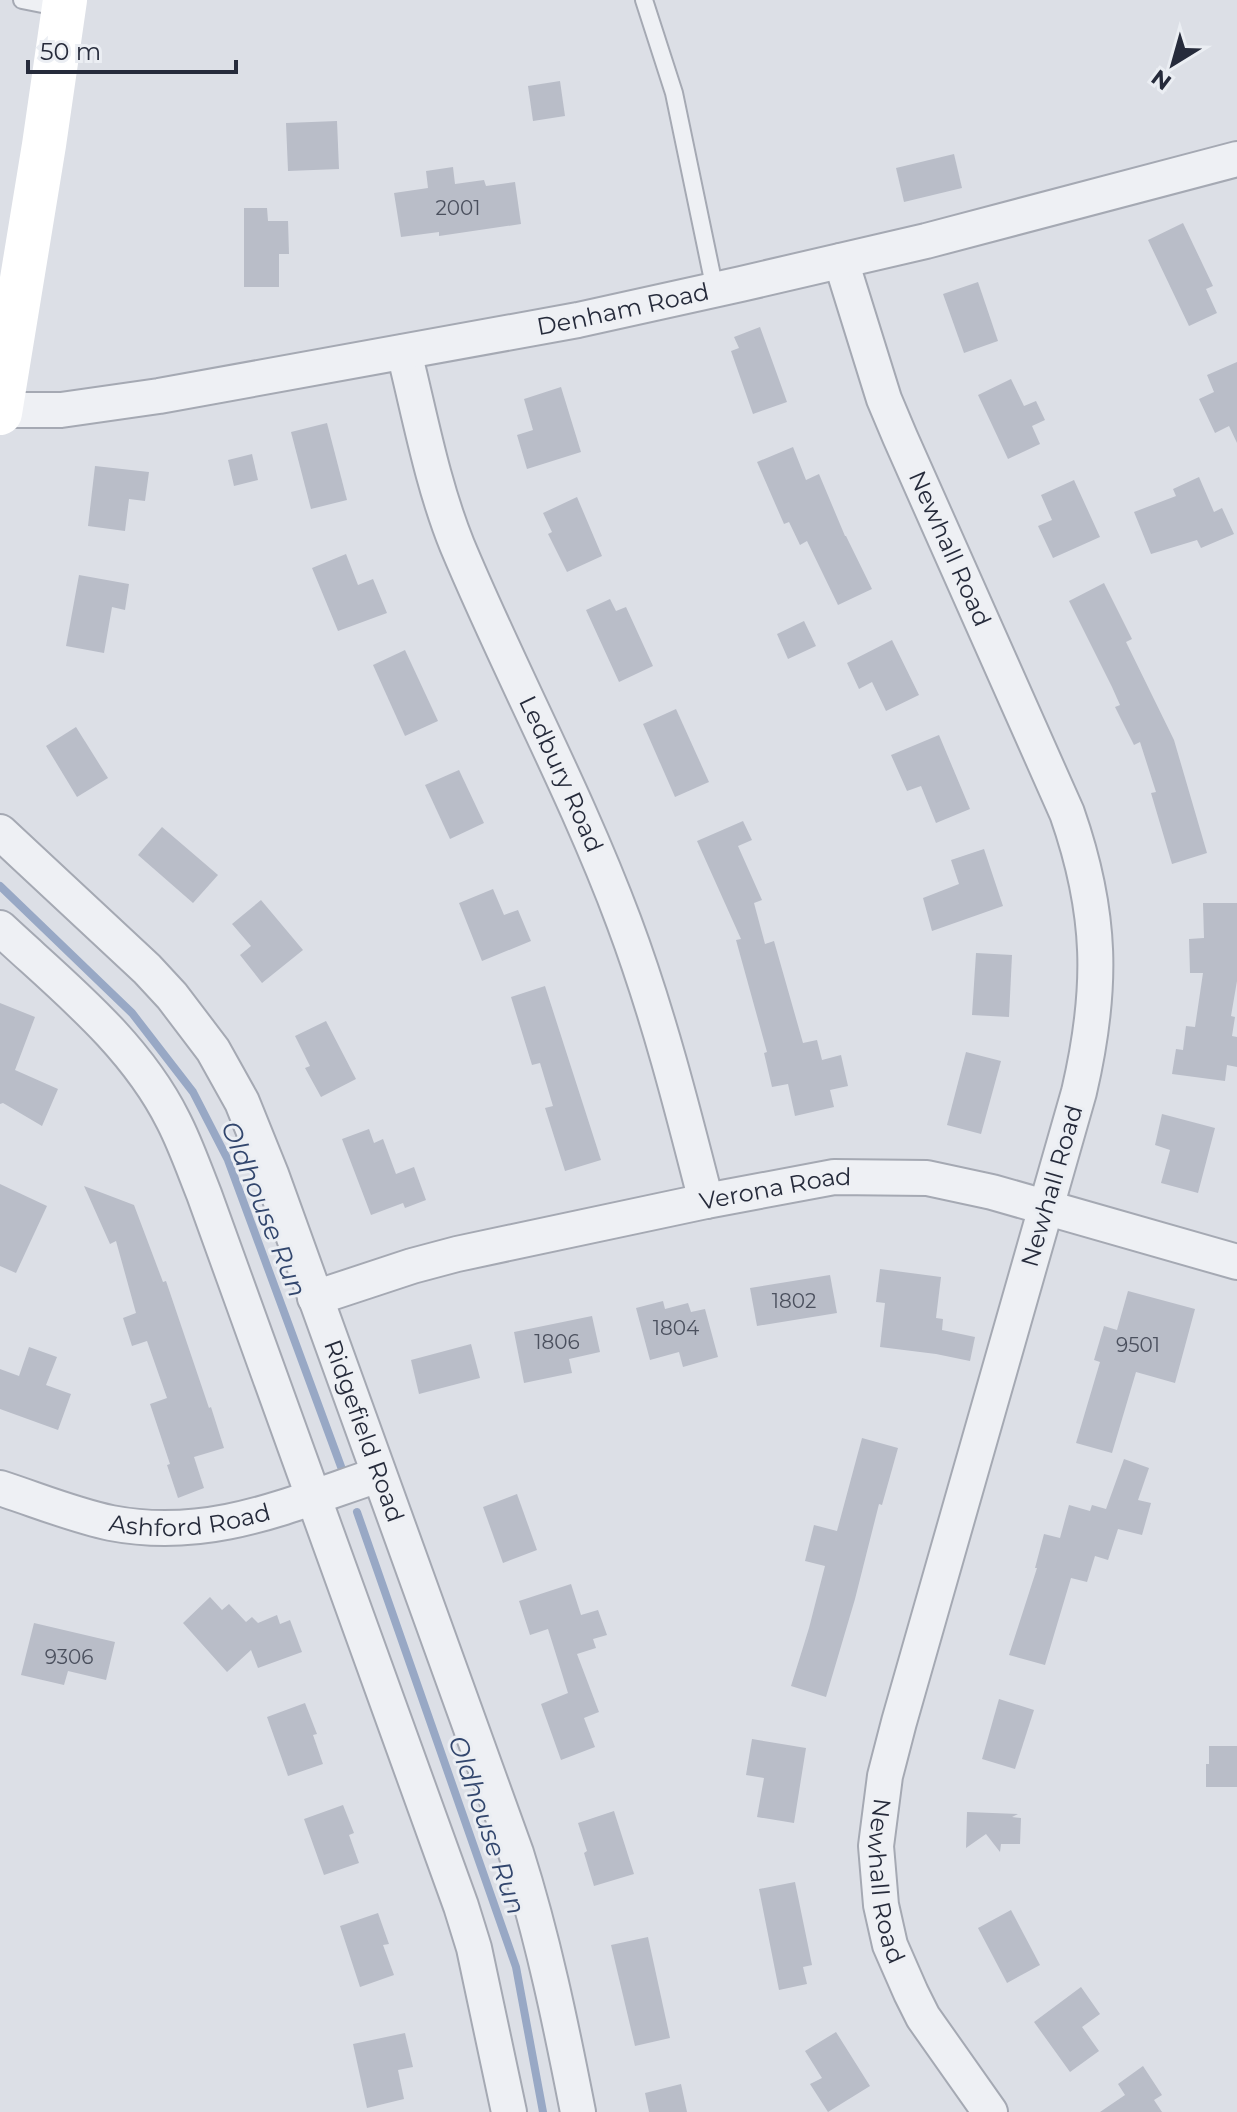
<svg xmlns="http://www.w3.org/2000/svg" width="1237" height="2112" font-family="Montserrat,sans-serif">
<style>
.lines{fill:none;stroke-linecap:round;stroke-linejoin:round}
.stream{stroke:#98a8c5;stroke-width:8}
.building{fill:#b9bdc8}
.lane-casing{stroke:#a5a9b3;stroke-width:20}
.street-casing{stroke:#a5a9b3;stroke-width:38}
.lane{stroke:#eef0f4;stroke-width:16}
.street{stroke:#eef0f4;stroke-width:34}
.secondary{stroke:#fff;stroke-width:44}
.labels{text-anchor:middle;stroke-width:6;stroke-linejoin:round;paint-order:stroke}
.number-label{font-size:20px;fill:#4b505e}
.street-label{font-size:24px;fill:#262b3b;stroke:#ebeef3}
.water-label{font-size:26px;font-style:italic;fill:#32466d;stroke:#ebeef3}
</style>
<rect width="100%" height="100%" fill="#dcdfe6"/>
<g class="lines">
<!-- stream -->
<g class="stream">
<path d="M0 886 132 1013 193 1092 228 1160 343 1472"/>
<path d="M357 1512 516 1967 543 2112"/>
</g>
</g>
<!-- building -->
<g class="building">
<path d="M560 81 565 116 533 121 528 86Z"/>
<path d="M337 121 339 169 288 171 286 123Z"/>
<path d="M954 154 962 188 904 202 896 168Z"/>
<path d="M453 167 455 184 484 180 486 186 515 182 521 224 439 236V232L401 237 394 193 428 188 426 171Z"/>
<path d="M244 208H267L268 221H288L289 254H279V287H244Z"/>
<path d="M1183 223 1213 286 1206 289 1217 313 1189 326 1148 240Z"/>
<path d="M978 282 998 341 964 353 943 294Z"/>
<path d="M760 327 787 402 753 414 731 351 739 348 734 337Z"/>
<path d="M1237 362V443L1229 426 1215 433 1199 399 1214 392 1207 375Z"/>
<path d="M1011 379 1024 406 1036 401 1045 420 1032 426 1040 444 1008 459 978 395Z"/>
<path d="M561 387 581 452 527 469 517 435 533 430 524 399Z"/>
<path d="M327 423 347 500 311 509 291 432Z"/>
<path d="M793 447 806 480 819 474 845 536H846L872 589 838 605 807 541 800 545 789 522 784 524 757 462Z"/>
<path d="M252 454 258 480 234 486 228 460Z"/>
<path d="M95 466 149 472 145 501 129 499 125 531 88 526Z"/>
<path d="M1199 477 1214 512 1222 508 1234 534 1201 548 1197 540 1151 554 1134 512 1176 496 1173 489Z"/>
<path d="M1074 480 1100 537 1053 558 1038 526 1052 520 1041 495Z"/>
<path d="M577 497 602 556 567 572 548 534 552 532 543 513Z"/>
<path d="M346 554 358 585 373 579 387 613 338 631 312 568Z"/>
<path d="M79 575 129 584 125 610 112 607 104 653 66 646Z"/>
<path d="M1104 583 1132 639 1126 642 1174 740 1207 853 1172 864 1151 793 1156 792 1140 742 1134 745 1115 707 1120 705 1112 687 1069 601Z"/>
<path d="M610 599 616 611 626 607 653 666 619 682 586 610Z"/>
<path d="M804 621 816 646 788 659 777 634Z"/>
<path d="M892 640 919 695 886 711 872 682 859 689 847 663Z"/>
<path d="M405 650 438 721 405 736 373 665Z"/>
<path d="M676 709 709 782 675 797 643 724Z"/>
<path d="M76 727 108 778 77 797 46 746Z"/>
<path d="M939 735 970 809 936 823 921 786 907 791 891 755Z"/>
<path d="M459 770 484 823 450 839 425 785Z"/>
<path d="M743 821 752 840 738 846 762 900 754 903 765 944 774 941 803 1043 817 1040 822 1060 841 1055 848 1086 830 1090 834 1107 795 1116 788 1084 772 1087 764 1053 767 1052 736 940 741 939 697 841Z"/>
<path d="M162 827 218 875 193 903 138 855Z"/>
<path d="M984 849 1003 906 932 931 923 898 959 884 951 860Z"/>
<path d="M493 889 504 915 518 910 531 941 482 961 459 903Z"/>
<path d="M261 900 303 950 262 983 240 955 251 946 232 924Z"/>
<path d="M1203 903H1237V981L1231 1016 1235 1017 1232 1036 1237 1037V1067L1227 1065 1225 1081 1172 1074 1176 1049 1183 1050 1186 1026 1195 1027 1203 973H1190L1189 939 1204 938Z"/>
<path d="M976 953 1012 955 1009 1017 972 1015Z"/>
<path d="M545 986 601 1160 565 1171 545 1108 553 1106 540 1063 532 1065 511 997Z"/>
<path d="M0 1003 35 1017 15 1070 58 1089 42 1126 3 1103 0 1104Z"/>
<path d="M326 1021 356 1079 321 1097 305 1068 310 1066 295 1036Z"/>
<path d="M966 1052 1001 1061 981 1134 947 1125Z"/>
<path d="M1162 1114 1215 1128 1198 1193 1161 1183 1170 1150 1155 1145Z"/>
<path d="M369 1129 374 1143 383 1139 396 1174 414 1167 426 1200 405 1208 403 1203 371 1215 342 1139Z"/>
<path d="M0 1184 47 1206 16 1273 0 1266Z"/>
<path d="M84 1186 134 1205 163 1282 166 1281 209 1408 211 1407 224 1448 194 1457 204 1488 178 1498 167 1465 170 1464 150 1404 167 1398 147 1341 132 1346 123 1318 136 1313 116 1241 110 1244Z"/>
<path d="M880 1269 941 1277 936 1318 943 1319 942 1330 975 1337 970 1361 936 1354 880 1347 885 1303 876 1302Z"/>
<path d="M830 1275 837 1313 757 1326 750 1288Z"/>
<path d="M1128 1291 1195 1309 1175 1383 1136 1372 1112 1453 1076 1443 1100 1362 1094 1360 1104 1326 1117 1330Z"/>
<path d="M663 1301 665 1309 688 1303 691 1312 705 1309 718 1357 683 1367 679 1352 650 1360 636 1308Z"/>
<path d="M592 1316 600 1352 569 1359 572 1373 524 1383 514 1332Z"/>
<path d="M471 1344 480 1378 419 1394 411 1360Z"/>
<path d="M29 1347 57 1357 46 1385 71 1394 58 1430 0 1409V1369L19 1376Z"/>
<path d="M862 1438 898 1448 882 1505 879 1504 855 1599 826 1697 791 1686 809 1628 825 1566 805 1561 814 1525 837 1531Z"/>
<path d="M1124 1459 1149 1468 1138 1500 1151 1503 1142 1535 1118 1529 1108 1560 1095 1556 1087 1582 1071 1578 1045 1665 1009 1655 1037 1568H1035L1044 1534 1060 1538 1069 1505 1090 1511 1092 1505 1106 1509Z"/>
<path d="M517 1494 537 1550 503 1563 483 1507Z"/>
<path d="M571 1584 581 1615 598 1610 607 1635 593 1639 596 1648 577 1654 599 1712 584 1718 595 1747 561 1760 541 1704 568 1693 548 1629 530 1635 519 1601Z"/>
<path d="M210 1597 222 1610 229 1604 246 1622 252 1617 258 1623 277 1615 280 1624 290 1620 302 1652 258 1668 251 1650 227 1672 183 1623Z"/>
<path d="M34 1623 115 1642 106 1680 68 1671 64 1685 21 1675Z"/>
<path d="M999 1699 1034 1710 1015 1769 982 1759Z"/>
<path d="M305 1703 317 1734 313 1735 323 1764 288 1776 267 1717Z"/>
<path d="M752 1739 806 1748 794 1823 757 1817 764 1778 746 1775Z"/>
<path d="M1209 1746H1237V1787H1206V1764H1209Z"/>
<path d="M343 1805 354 1833 349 1835 359 1863 324 1875 304 1819Z"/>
<path d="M614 1811 634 1874 594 1886 584 1853 587 1851 578 1823Z"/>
<path d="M967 1812 1018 1814 1012 1817 1021 1818 1020 1844H1001L1000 1852 986 1834 966 1848Z"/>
<path d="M795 1882 812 1965 803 1967 807 1984 779 1990 759 1889Z"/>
<path d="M1011 1910 1040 1965 1007 1983 978 1928Z"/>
<path d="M378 1913 389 1944 383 1945 394 1975 360 1987 340 1926Z"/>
<path d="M648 1937 670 2038 635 2046 611 1945Z"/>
<path d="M1081 1987 1100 2014 1082 2027 1099 2051 1070 2072 1034 2022Z"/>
<path d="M836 2032 870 2086 828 2112 810 2084 822 2078 805 2051Z"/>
<path d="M405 2033 413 2067 398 2070 404 2099 367 2108 353 2044Z"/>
<path d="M1143 2066 1162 2095 1154 2100 1162 2112H1100L1125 2095 1118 2084Z"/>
<path d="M681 2084 687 2112H649L645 2093Z"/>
</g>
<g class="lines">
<defs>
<g id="lane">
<path d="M22 0 62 8"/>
<path d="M644 0 674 93 715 290"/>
</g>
<g id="street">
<path id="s1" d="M841 261 884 399 900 437 1067 813C1102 913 1103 989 1079 1092L899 1722 885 1776 876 1846 881 1905 890 1945 911 1993 923 2017 990 2112"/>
<path id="s2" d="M404 352C420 416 432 483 457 545 510 672 576 793 624 922 658 1013 682 1107 706 1201"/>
<path id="s3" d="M0 410H61L159 396 578 320 741 284 926 241 1237 159"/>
<path id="s4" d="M0 832 147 969 172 996 213 1050 242 1102 271 1174 516 1853C543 1938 561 2025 578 2112"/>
<path d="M0 928C62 986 134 1042 173 1120 185 1143 194 1169 204 1194L461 1906 474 1948 509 2112"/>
<path id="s5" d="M315 1298 412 1266 457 1254 706 1201 834 1177 927 1178 992 1192 1237 1262"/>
<path id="s6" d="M0 1488C37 1500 73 1515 111 1523 209 1542 288 1505 378 1475"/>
</g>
</defs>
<!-- lane casing -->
<use href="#lane" class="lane-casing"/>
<!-- street casing -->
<use href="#street" class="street-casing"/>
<!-- lane -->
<use href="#lane" class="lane"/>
<!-- street -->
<use href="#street" class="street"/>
<!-- secondary -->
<path class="secondary" d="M0 413 44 145 65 0"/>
</g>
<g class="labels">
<!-- number labels -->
<g class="number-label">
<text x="458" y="215">2001</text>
<text x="794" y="1308">1802</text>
<text x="676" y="1335">1804</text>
<text x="557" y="1349">1806</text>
<text x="1138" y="1352">9501</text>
<text x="69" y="1664">9306</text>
</g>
<!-- street labels -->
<g class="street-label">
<text dy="8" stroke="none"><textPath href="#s3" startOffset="632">Denham Road</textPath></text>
<text dy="8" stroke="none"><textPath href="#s1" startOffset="308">Newhall Road</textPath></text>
<text dy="8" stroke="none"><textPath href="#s2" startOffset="452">Ledbury Road</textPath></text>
<text transform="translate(1052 1186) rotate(-74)" y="8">Newhall Road</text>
<text dy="8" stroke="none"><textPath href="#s5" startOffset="474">Verona Road</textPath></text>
<text dy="8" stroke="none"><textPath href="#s4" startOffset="716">Ridgefield Road</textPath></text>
<text dy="8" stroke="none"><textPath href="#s6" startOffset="196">Ashford Road</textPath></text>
<text dy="8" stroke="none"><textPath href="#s1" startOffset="1698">Newhall Road</textPath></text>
</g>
<!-- water labels -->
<g class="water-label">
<text transform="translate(264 1209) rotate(68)" y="9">Oldhouse Run</text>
<text transform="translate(487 1825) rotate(71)" y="9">Oldhouse Run</text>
</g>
</g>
<!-- north arrow -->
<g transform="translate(1173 64) rotate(217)" stroke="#ebeef3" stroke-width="6" paint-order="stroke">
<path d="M0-6L14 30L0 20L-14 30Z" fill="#262b3b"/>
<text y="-12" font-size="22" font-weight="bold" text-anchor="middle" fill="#262b3b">N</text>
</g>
<!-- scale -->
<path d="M28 60v12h208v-12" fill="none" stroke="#262b3b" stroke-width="4"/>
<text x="40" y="60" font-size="24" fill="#262b3b" stroke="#ebeef3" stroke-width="6" paint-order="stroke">50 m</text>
</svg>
